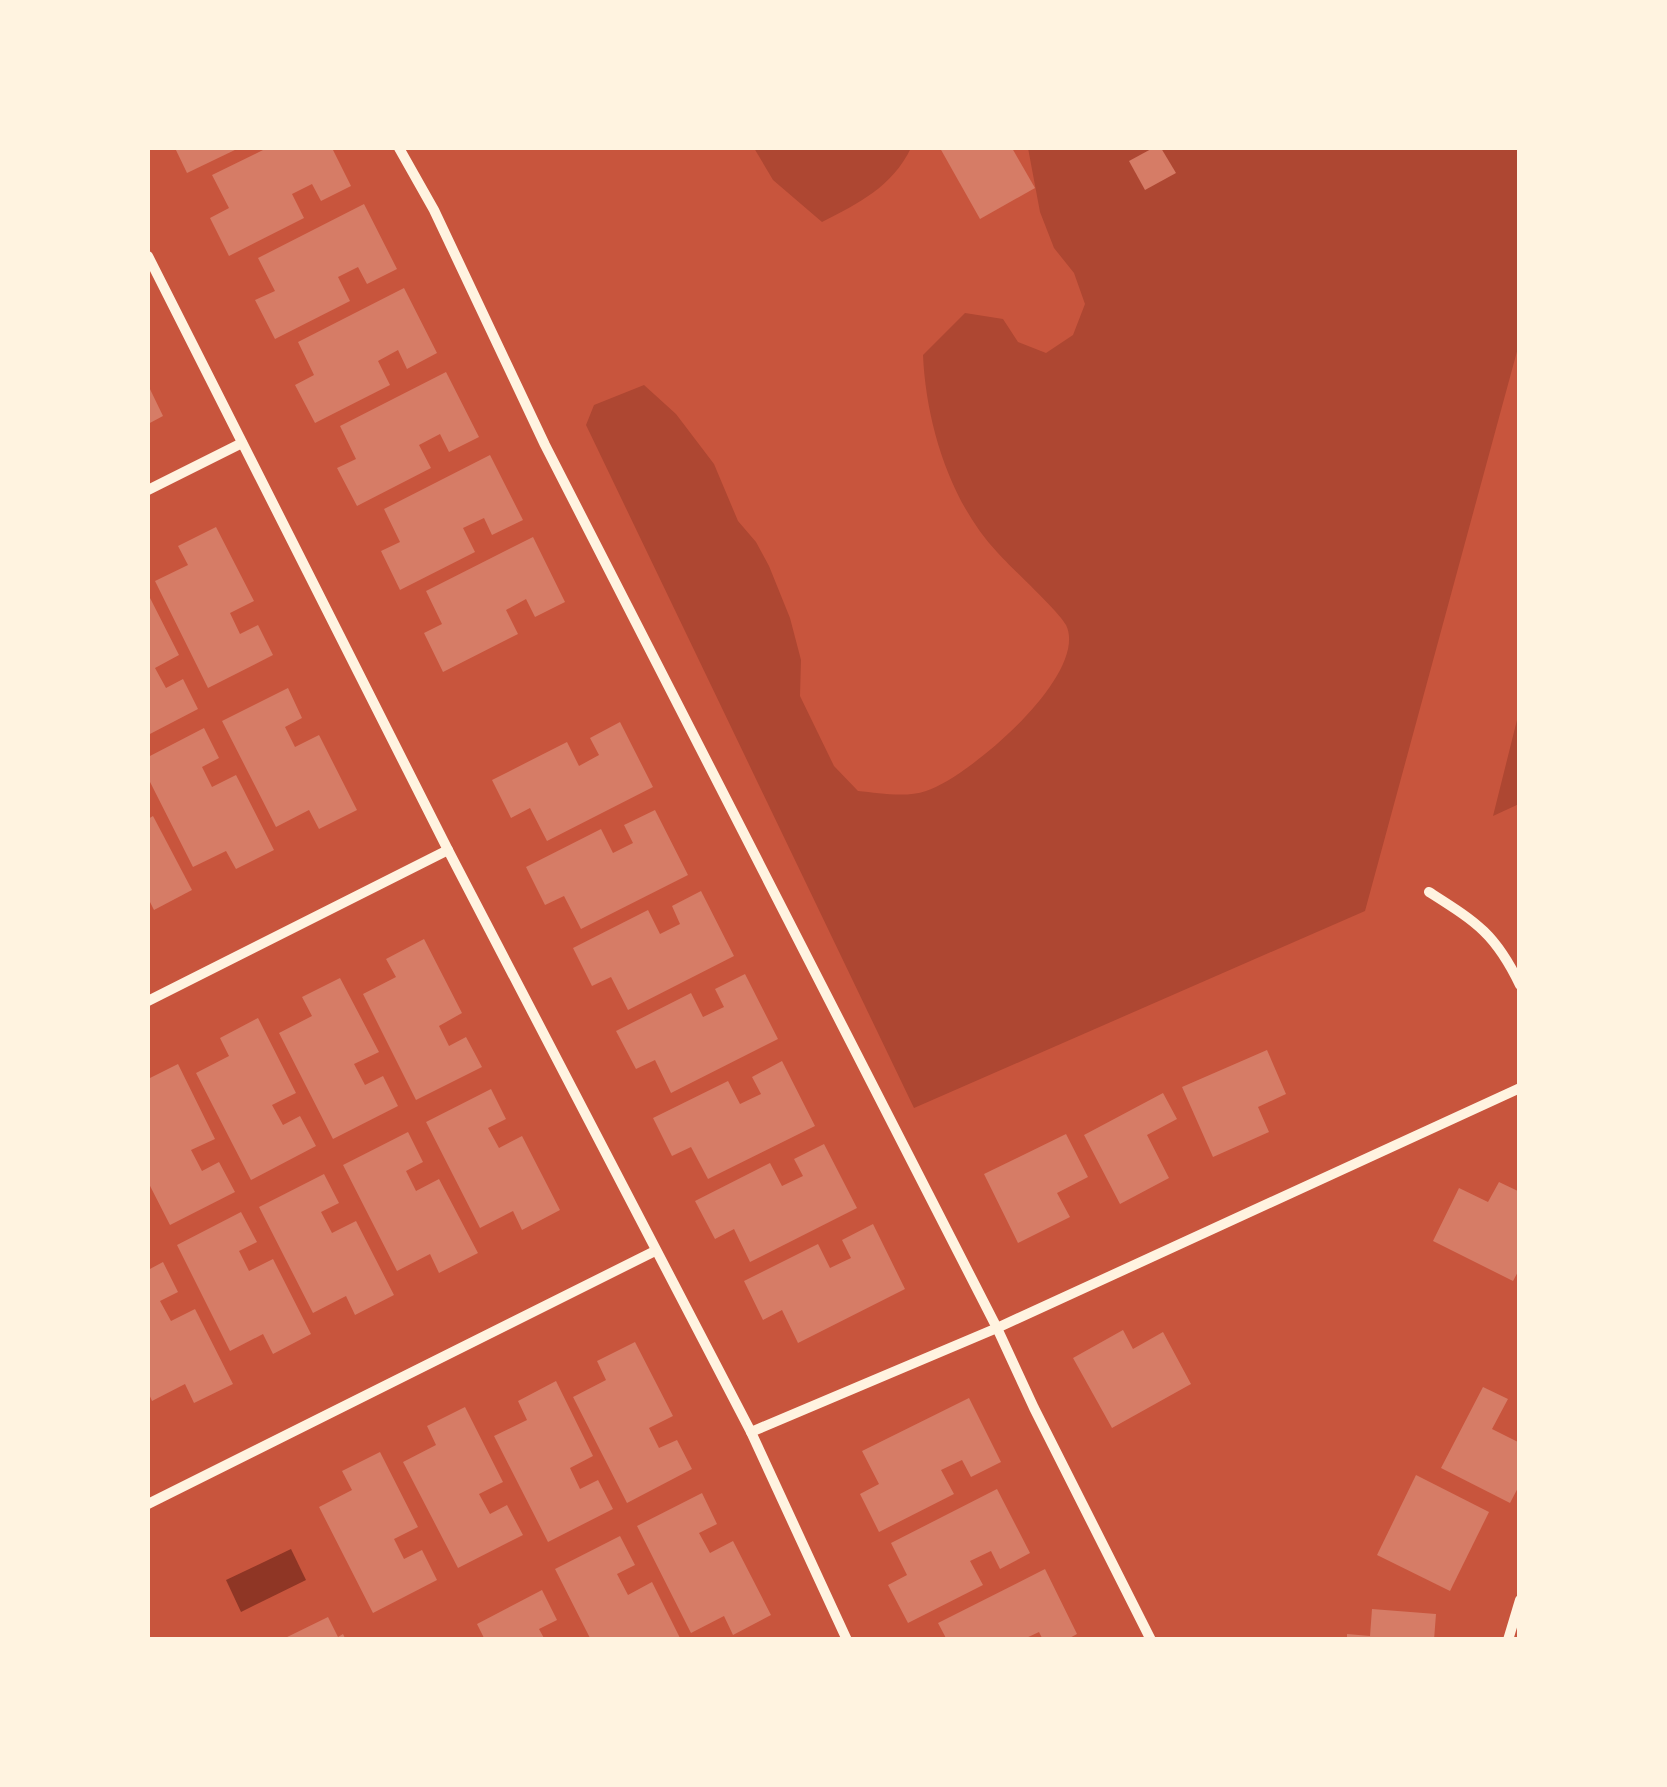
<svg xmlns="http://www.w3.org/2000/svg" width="1667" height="1787" font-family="'IBM Plex Serif',serif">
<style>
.green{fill:#ae4732}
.water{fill:#8f3625}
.building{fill:#d67c66}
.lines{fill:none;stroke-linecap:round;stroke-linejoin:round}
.minor{stroke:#fff3e0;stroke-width:10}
</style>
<rect width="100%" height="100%" fill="#c8553d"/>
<!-- green -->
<g class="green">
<path d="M754 148H911C892 187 859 203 822 222L773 180Z"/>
<path d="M1028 148H1519V344L1365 911 914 1108 586 425 594 405 644 385 676 414 714 464 738 521 756 542 769 566 790 618 801 660 800 696 834 766 858 791C879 793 906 798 926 791 968 778 1090 674 1066 625 1058 610 1011 568 997 552 950 502 926 423 923 355L965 313 1003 319 1018 342 1046 353 1073 335 1085 304 1074 273 1054 248 1040 212Z"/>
<path d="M1519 712V804L1493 816Z"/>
</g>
<!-- water -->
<path class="water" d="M291 1549 306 1580 241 1612 226 1580Z"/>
<!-- building -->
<g class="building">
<path d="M175 148H239L187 173Z"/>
<path d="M267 148H332L351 186 321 201 312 184 292 194 304 218 229 256 210 218 229 208 212 175Z"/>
<path d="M940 148H1012L1035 188 980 219Z"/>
<path d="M1153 148H1161L1176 173 1145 190 1129 161Z"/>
<path d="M364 204 397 269 367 284 358 267 338 277 350 301 275 339 255 300 275 291 258 258Z"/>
<path d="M404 288 437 353 407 369 398 350 378 361 390 385 315 423 295 385 314 375 298 342Z"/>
<path d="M446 372 479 437 449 452 440 434 419 445 431 468 357 506 337 468 356 459 340 426Z"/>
<path d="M148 385 163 416 148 424Z"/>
<path d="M490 455 523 520 492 535 484 518 463 528 475 552 400 590 381 551 400 542 384 509Z"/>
<path d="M216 527 254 601 230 613 240 634 258 625 273 655 208 688 155 581 188 565 178 546Z"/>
<path d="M533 537 565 602 535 617 526 599 506 610 518 634 443 672 424 633 442 624 426 591Z"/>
<path d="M148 594 179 655 155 668 166 688 183 679 198 709 148 735Z"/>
<path d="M288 688 302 718 285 727 295 747 319 735 357 810 319 829 309 810 276 827 222 721Z"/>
<path d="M620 722 653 787 547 841 530 808 511 818 492 780 567 742 579 766 599 755 590 738Z"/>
<path d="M204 728 219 758 202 767 212 787 236 775 274 850 236 869 226 851 193 867 148 778V757Z"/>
<path d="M655 810 688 875 581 929 564 896 545 905 526 867 601 829 613 853 633 843 624 825Z"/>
<path d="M153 816 192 890 154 910 148 898V819Z"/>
<path d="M701 891 734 956 628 1010 611 977 592 986 573 948 648 910 660 934 680 924 672 906Z"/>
<path d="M424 939 462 1013 439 1026 449 1046 466 1037 482 1067 416 1100 363 994 396 977 386 959Z"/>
<path d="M745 974 778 1039 671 1093 655 1060 636 1069 616 1031 691 993 703 1017 724 1007 715 989Z"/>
<path d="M340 978 379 1052 354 1064 365 1085 383 1076 398 1106 333 1139 279 1033 312 1016 302 997Z"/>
<path d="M258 1018 296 1093 272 1105 283 1125 300 1116 316 1146 251 1180 196 1073 229 1056 220 1038Z"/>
<path d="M1267 1050 1286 1094 1258 1107 1269 1132 1213 1157 1182 1087Z"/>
<path d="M782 1061 815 1126 708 1179 691 1147 672 1156 653 1118 728 1081 740 1104 761 1094 752 1077Z"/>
<path d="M178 1064 215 1139 191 1150 202 1171 219 1162 235 1192 170 1225 148 1182V1079Z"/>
<path d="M491 1089 506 1119 488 1128 499 1148 522 1136 560 1210 522 1230 513 1211 480 1228 426 1122Z"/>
<path d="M1163 1093 1177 1119 1147 1135 1169 1178 1120 1204 1084 1135Z"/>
<path d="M408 1132 423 1162 406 1171 416 1191 439 1179 478 1253 439 1273 430 1254 397 1271 343 1165Z"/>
<path d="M1066 1134 1088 1177 1057 1193 1070 1217 1018 1243 984 1174Z"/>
<path d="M824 1144 857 1208 750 1262 734 1229 715 1239 695 1201 770 1163 782 1186 803 1176 794 1159Z"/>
<path d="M324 1174 339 1203 321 1212 332 1233 356 1221 394 1295 355 1315 346 1296 313 1313 259 1207Z"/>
<path d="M1499 1182 1520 1192V1268L1513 1281 1433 1241 1459 1188 1488 1202Z"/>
<path d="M241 1212 257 1242 239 1251 249 1271 273 1259 311 1334 273 1354 263 1334 230 1351 177 1245Z"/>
<path d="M873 1224 905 1289 798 1343 782 1310 763 1320 744 1281 818 1244 830 1268 851 1258 842 1240Z"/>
<path d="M163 1262 178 1292 160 1301 171 1321 195 1309 233 1384 194 1403 185 1384 152 1401 148 1392V1270Z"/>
<path d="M1123 1330 1133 1349 1163 1332 1191 1384 1112 1428 1073 1358Z"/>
<path d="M635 1342 673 1416 649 1428 659 1448 677 1440 692 1469 627 1503 573 1397 606 1380 597 1361Z"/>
<path d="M556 1381 593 1456 570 1468 580 1489 598 1480 613 1509 548 1542 494 1436 527 1420 518 1401Z"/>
<path d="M1483 1387 1508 1399 1492 1429 1520 1443V1484L1510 1503 1441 1468Z"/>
<path d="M969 1398 1001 1462 971 1477 962 1460 941 1470 954 1494 879 1532 860 1494 879 1484 862 1451Z"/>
<path d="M465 1407 503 1482 479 1494 490 1514 507 1505 523 1535 458 1568 403 1462 436 1445 427 1426Z"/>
<path d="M380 1452 418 1527 394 1539 404 1559 422 1550 437 1580 373 1613 319 1507 352 1490 342 1471Z"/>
<path d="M1416 1475 1489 1512 1450 1591 1377 1555Z"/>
<path d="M997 1489 1030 1553 1000 1569 991 1551 970 1561 983 1585 908 1623 888 1585 907 1575 891 1543Z"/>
<path d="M702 1493 717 1524 699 1533 710 1553 733 1541 771 1615 733 1635 724 1616 691 1633 637 1526Z"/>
<path d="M620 1536 635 1565 617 1574 628 1595 652 1582 681 1640H591L555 1569Z"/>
<path d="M1045 1569 1077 1634 1066 1640H1043L1039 1632 1022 1640H947L938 1623Z"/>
<path d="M542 1590 557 1620 539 1629 545 1640H485L477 1624Z"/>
<path d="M1372 1609 1436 1614 1434 1640H1347V1634L1370 1636Z"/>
<path d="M328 1617 338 1637 343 1634 346 1640H281Z"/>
</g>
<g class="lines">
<!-- minor -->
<g class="minor">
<path d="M399 148 434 210 545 445 997 1328 1034 1408 1151 1640"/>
<path d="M148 256 448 850 751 1432 847 1640"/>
<path d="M148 490 242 443"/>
<path d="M1429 892C1476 922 1495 933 1520 985"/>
<path d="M148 1001 448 850"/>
<path d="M751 1432 997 1328 1520 1088"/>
<path d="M148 1504 655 1251"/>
<path d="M1508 1640 1520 1600"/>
</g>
</g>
<!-- border -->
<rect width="1667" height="1787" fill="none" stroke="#fff3e0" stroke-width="300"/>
</svg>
